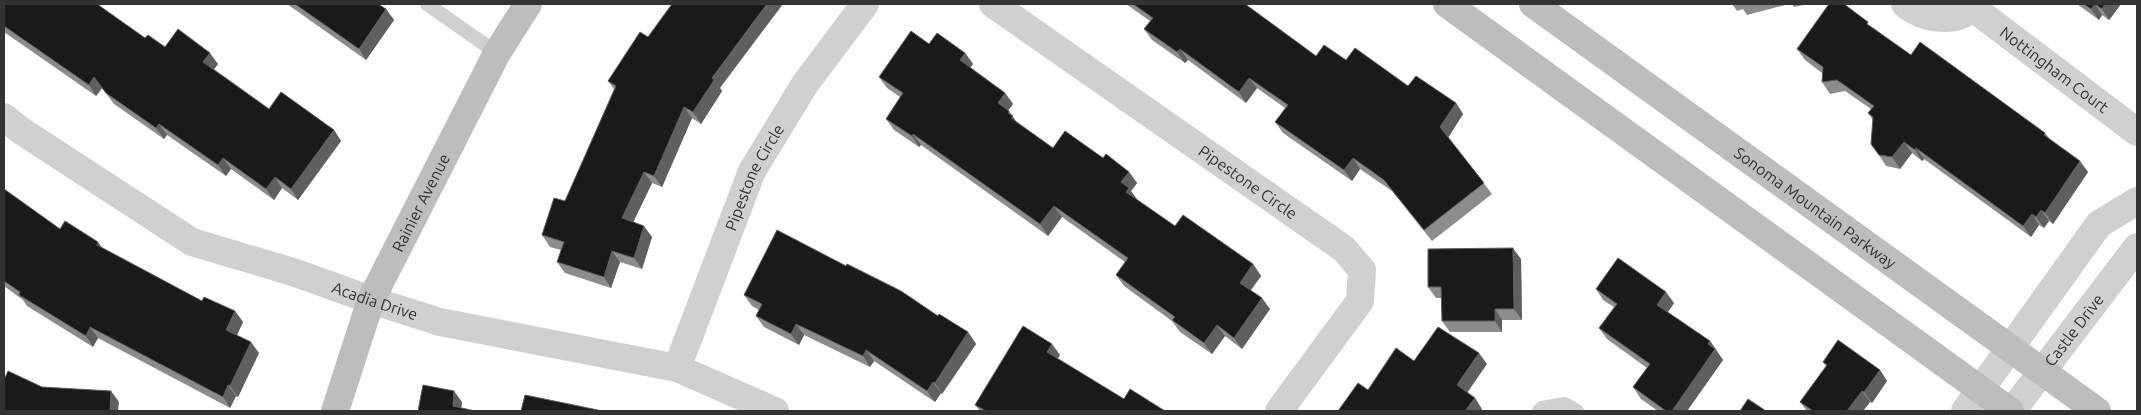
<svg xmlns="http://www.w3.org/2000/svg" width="2141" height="415" font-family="Ubuntu,sans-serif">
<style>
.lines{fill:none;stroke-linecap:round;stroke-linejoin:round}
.lane{stroke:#d0d0d0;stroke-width:14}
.street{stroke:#d0d0d0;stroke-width:28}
.secondary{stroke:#bdbdbd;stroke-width:28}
.wall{fill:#8c8c8c}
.shaded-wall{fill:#5f5f5f}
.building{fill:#1a1a1a;stroke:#5f5f5f}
.labels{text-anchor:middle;stroke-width:5;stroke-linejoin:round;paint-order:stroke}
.street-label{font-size:16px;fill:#333;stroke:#fff}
</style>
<rect width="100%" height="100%" fill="#fff"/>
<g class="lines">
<!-- lane -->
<g class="lane">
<path d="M427 4 497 53"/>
<path d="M1539 411 1542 408 1565 404 1577 411"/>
</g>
<!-- street -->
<g class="street">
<path id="s1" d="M993 4 1344 249 1362 270 1360 301 1279 411"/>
<path d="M1905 4C1925 20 1958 25 1977 4"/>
<path id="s2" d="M1973 8 2137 132"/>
<path id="s3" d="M4 117 20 130 192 242 293 272 371 300 440 322 677 368 775 411"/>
<path id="s4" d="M677 368 752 171 805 84 865 4"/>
<path d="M1965 411 2099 224 2137 201"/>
<path id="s5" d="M2012 411 2137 247"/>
</g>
<!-- secondary -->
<g class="secondary">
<path d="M1447 4 2010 411"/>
<path id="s6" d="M1533 4 2097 411"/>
<path id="s7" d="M335 411 371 300 497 53 528 4"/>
</g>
</g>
<!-- wall -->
<g class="wall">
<path d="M4 4 145 38 165 47 218 64 214 69 269 109 334 130 341 141 298 200 282 188 274 200 231 169 226 176 167 135 164 139 114 104 102 88 96 96 4 32Z"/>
<path d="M287 4H378L394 20 366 60Z"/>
<path d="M1126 4H1245L1316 56 1346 60 1408 86 1456 103 1463 114 1448 137 1492 194 1432 241 1392 191 1360 169 1352 181 1283 133 1275 122 1285 108 1257 88 1246 103 1188 60 1185 63 1152 40 1144 29 1150 21Z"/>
<path d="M1732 4H1789L1747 15 1743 9 1737 11Z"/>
<path d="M1792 4H1808L1794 7Z"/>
<path d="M2077 4H2121L2109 20 2102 15 2099 20Z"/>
<path d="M1872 27 1911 55 2045 133 2050 139 2088 172 2053 224 2049 221 2044 228 2039 225 2031 237 1924 159 1922 161 1912 153 1900 169 1886 166 1879 155 1873 120 1868 113 1871 109 1845 91 1830 94 1822 82V73L1805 60 1797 49Z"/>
<path d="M929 44 965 53 973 64 970 68 1005 93 1013 104 1008 111 1017 123 1053 148 1103 158 1129 172 1137 183 1131 191 1136 199 1175 226 1253 264 1261 276 1251 290 1270 309 1242 349 1225 336 1212 354 1180 332 1172 321 1124 286 1116 275 1125 262 1062 217 1048 236 921 145 919 147 894 130 886 119 900 97 887 88 879 77Z"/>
<path d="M608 81 720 88 722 91 701 124 692 118 662 187 652 183 633 222 652 237 642 269 620 262 611 288 565 273 557 262 561 250 550 247 542 235 565 201 614 89Z"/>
<path d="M4 189 60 229 103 248 202 301 235 311 243 322 237 335 259 353 238 397 236 396 230 408 98 338 93 347 27 306 23 300 4 286Z"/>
<path d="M1521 259 1522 320H1502V332H1450L1442 321V298H1436L1428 287Z"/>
<path d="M846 266 968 332 976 344 942 394 941 393 935 402 874 361 870 367 804 335 799 345 764 327 756 316 759 310 752 306 744 295Z"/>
<path d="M1596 289 1674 303 1668 312 1710 341 1723 360 1687 411H1658L1641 399 1633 387 1647 368 1607 339 1599 328 1614 307 1603 300Z"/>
<path d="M1060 355 1057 359 1124 399 1165 411H980L975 405Z"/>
<path d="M1823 362 1880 370 1887 381 1872 403 1870 402 1863 411H1807L1800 402 1826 366Z"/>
</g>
<!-- shaded-wall -->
<g class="shaded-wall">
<path d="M767 4H783L720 88 722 91 701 124 693 112 712 78Z"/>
<path d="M2095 4 2102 15 2099 20 2091 9Z"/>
<path d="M2105 4H2121L2109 20 2102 9Z"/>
<path d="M386 9 394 20 366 60 359 49Z"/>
<path d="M1180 49 1188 60 1185 63 1177 52Z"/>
<path d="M210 53 218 64 211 73 203 62Z"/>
<path d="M965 53 973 64 967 71 960 60Z"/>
<path d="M94 77 102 88 96 96 89 85Z"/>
<path d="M1249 78 1257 88 1246 103 1239 92Z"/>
<path d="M1005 93 1013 104 1005 114 998 103Z"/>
<path d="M1456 103 1463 114 1448 138 1440 127Z"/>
<path d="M684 107 692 118 662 187 654 176Z"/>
<path d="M1009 111 1020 127 1019 129 1008 113Z"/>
<path d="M159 124 167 135 164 139 156 128Z"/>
<path d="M334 130 341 141 298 200 291 189Z"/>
<path d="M913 134 921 145 919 147 912 136Z"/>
<path d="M1904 142 1912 153 1900 169 1892 157Z"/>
<path d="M1916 148 1924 159 1922 161 1915 150Z"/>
<path d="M223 158 231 169 226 176 218 165Z"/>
<path d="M1353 158 1360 169 1352 181 1344 170Z"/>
<path d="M2080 161 2088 172 2053 224 2045 213Z"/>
<path d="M644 172 652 183 630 229 622 218Z"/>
<path d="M1129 172 1137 183 1131 191 1137 199 1134 203 1126 192 1121 182Z"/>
<path d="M275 177 282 188 274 200 266 189Z"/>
<path d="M1054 206 1062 217 1048 236 1040 224Z"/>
<path d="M2041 210 2049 221 2044 228 2036 217Z"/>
<path d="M2032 214 2039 225 2031 237 2023 226Z"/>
<path d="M644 226 652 237 642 269 634 258Z"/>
<path d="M98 242 106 253 97 245Z"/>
<path d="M1513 248 1521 259 1522 320 1514 309Z"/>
<path d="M612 251 620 262 611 288 604 277Z"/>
<path d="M1253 264 1261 276 1248 294 1240 283Z"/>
<path d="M1666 292 1674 303 1665 316 1657 305Z"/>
<path d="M1262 298 1270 309 1242 349 1234 338Z"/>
<path d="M1495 309 1502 320V332L1495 321Z"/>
<path d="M235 311 243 322 234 341 226 330Z"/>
<path d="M796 324 804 335 799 345 791 334Z"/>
<path d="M1217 325 1225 336 1212 354 1204 343Z"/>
<path d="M90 327 98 338 93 347 86 336Z"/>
<path d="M968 332 976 344 942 394 935 383Z"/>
<path d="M1710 341 1723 360 1687 411H1672Z"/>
<path d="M251 342 259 353 238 397 230 386Z"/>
<path d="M1052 344 1060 355 1055 363 1047 352Z"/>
<path d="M866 350 874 361 870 367 863 356Z"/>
<path d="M1479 353 1487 364 1465 396 1457 385Z"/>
<path d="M1880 370 1887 381 1872 403 1864 392Z"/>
<path d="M933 382 941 393 935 402 927 391Z"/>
<path d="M228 385 236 396 230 408 223 397Z"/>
<path d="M111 391 119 402 118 411H110Z"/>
<path d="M454 391 462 402 461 411 453 406Z"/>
<path d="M1862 391 1870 402 1863 411H1847Z"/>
<path d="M1475 398 1482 409 1481 411H1465Z"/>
</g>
<!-- building -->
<g class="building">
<path d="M4 4H97L145 38 148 35 165 47 178 29 210 53 203 62 269 109 281 92 334 130 291 189 275 177 266 189 223 158 218 165 159 124 156 128 106 93 94 77 89 85 4 26Z"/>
<path d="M295 4H378L386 9 359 49Z"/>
<path d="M672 4H767L712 78 714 80 693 112 684 107 654 176 644 172 622 218 644 226 634 258 612 251 604 277 557 262 564 242 542 235 554 198 565 201 616 86 608 81 640 32 648 37Z"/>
<path d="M1133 4H1245L1316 56 1324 45 1346 60 1355 48 1408 86 1416 76 1456 103 1440 127 1484 183 1424 230 1384 180 1353 158 1344 170 1275 122 1288 105 1249 78 1239 92 1180 49 1177 52 1144 29 1153 18Z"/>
<path d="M1829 4H1844L1868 22 1867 24 1911 55 1920 42 2045 133 2044 135 2080 161 2045 213 2041 210 2036 217 2032 214 2023 226 1916 148 1915 150 1904 142 1892 157 1879 155 1871 144 1873 117 1868 113 1874 106 1837 80 1822 82 1823 67 1797 49Z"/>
<path d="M2084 4H2105L2102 9 2095 4 2091 9Z"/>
<path d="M911 31 929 44 937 33 965 53 960 60 1005 93 998 103 1009 111 1008 113 1013 116 1011 118 1053 148 1065 131 1103 158 1106 154 1129 172 1121 182 1129 188 1126 192 1175 226 1183 215 1253 264 1240 283 1262 298 1234 338 1217 325 1204 343 1172 320 1175 317 1116 275 1128 258 1054 206 1040 224 913 134 912 136 886 119 903 93 879 77Z"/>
<path d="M4 189 60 229 65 221 98 242 97 245 202 301 204 297 235 311 226 330 251 342 230 386 228 385 223 397 90 327 86 336 19 295 20 292 4 281Z"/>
<path d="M777 230 846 266 847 264 901 291 938 316 939 314 968 332 935 383 933 382 927 391 866 350 863 356 796 324 791 334 756 316 762 304 744 295Z"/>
<path d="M1513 248 1514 309H1495V321H1442L1441 287H1428V249Z"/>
<path d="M1618 258 1666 292 1657 305 1710 341 1708 344 1715 349 1672 411H1666L1633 387 1650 364 1599 328 1617 304 1596 289Z"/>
<path d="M1023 326 1052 344 1047 352 1124 399 1130 389 1165 411H986L975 405Z"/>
<path d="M1438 327 1479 353 1457 385 1475 398 1465 411H1338L1358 383 1368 390 1396 348 1414 361Z"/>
<path d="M1838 340 1880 370 1864 392 1862 391 1847 411H1813L1800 402 1827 365 1823 362Z"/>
<path d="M8 371 42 387 111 391 110 411H4V380Z"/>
<path d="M423 385 454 391 453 406 475 411H418Z"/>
<path d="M525 395 598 410V411H521Z"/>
<path d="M1748 399 1766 411H1740Z"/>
</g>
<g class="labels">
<!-- street labels -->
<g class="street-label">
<text dy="6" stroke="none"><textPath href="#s2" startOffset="102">Nottingham Court</textPath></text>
<text dy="6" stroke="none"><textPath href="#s4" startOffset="206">Pipestone Circle</textPath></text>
<text dy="6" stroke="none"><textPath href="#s1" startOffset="311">Pipestone Circle</textPath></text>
<text dy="6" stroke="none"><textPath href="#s7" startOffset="226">Rainier Avenue</textPath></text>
<text dy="6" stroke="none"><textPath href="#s6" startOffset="348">Sonoma Mountain Parkway</textPath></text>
<text dy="6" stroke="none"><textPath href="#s3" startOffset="418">Acadia Drive</textPath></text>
<text dy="6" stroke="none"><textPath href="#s5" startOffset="102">Castle Drive</textPath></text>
</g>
</g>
<!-- border -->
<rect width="2141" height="415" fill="none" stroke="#333333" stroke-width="10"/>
</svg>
